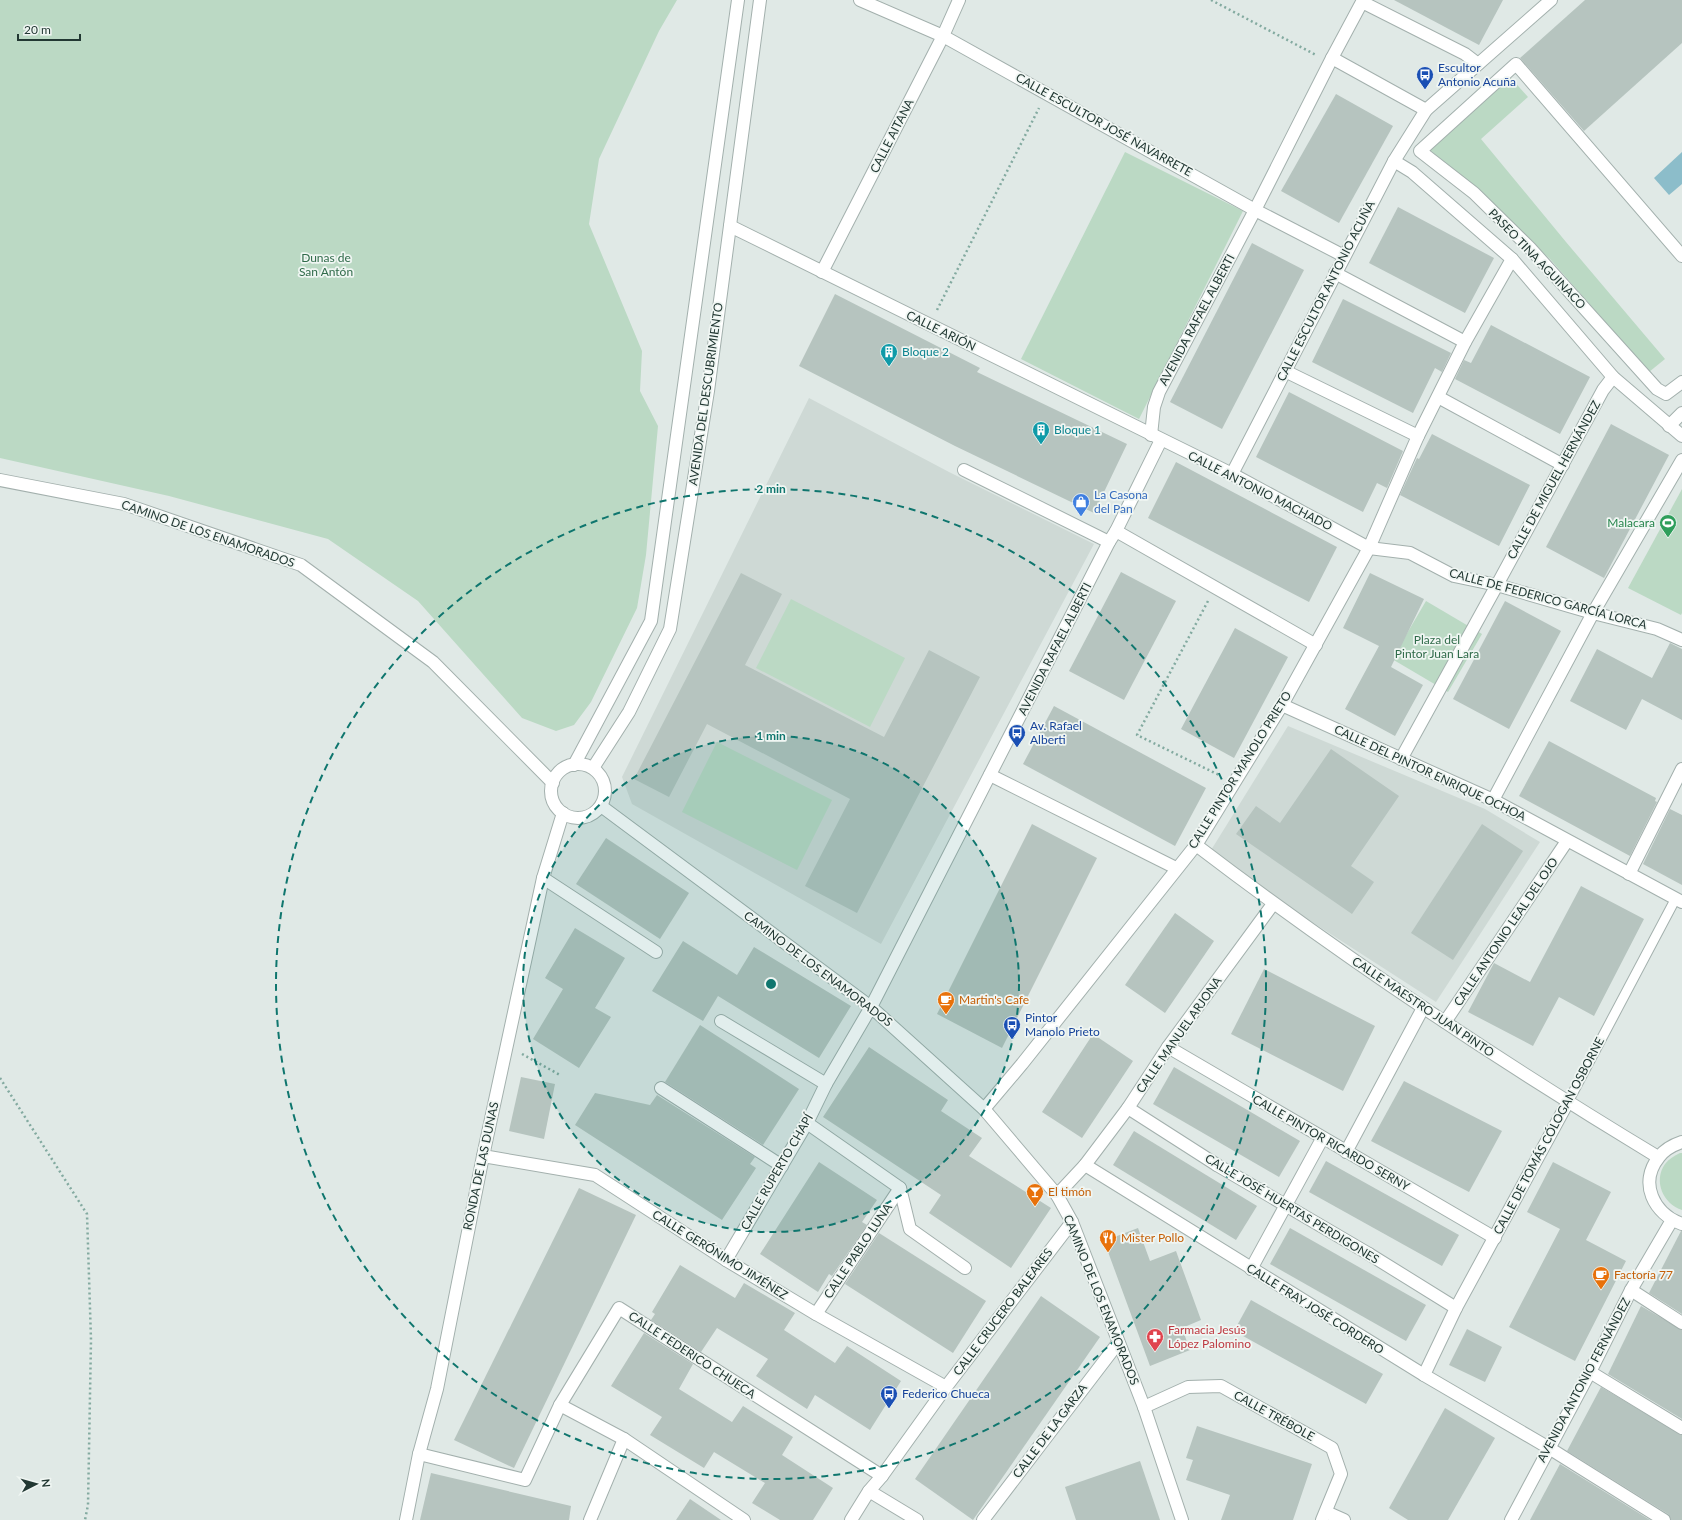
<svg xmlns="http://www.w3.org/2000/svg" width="1682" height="1520" font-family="Lato,sans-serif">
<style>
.built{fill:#ced9d5}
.green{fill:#bbd9c4}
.water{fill:#8cbdca}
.building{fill:#b6c4bf}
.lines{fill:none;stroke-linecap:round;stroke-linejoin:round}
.service-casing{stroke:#a3b0ad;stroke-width:11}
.pedestrian-casing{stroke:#a3b0ad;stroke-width:14}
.minor-casing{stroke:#a3b0ad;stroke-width:14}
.tertiary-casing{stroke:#a3b0ad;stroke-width:14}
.path{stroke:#83aaa0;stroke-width:2.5;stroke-dasharray:2 3;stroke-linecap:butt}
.service{stroke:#fff;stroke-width:9}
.pedestrian{stroke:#fff;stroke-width:12}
.minor{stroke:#fff;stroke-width:12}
.tertiary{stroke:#fff;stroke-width:12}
.ring{fill:none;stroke:#0f766e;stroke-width:2;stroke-dasharray:7 5}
.labels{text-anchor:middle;stroke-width:3.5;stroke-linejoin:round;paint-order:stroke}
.transit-label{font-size:12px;fill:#164399;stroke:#f0f6f3;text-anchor:start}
.street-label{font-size:12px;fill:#223833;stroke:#f0f6f3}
.park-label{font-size:12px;fill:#306b4a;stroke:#f0f6f3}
.culture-label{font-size:12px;fill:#0d838f;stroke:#f0f6f3;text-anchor:start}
.shop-label{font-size:12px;fill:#366cbe;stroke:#f0f6f3;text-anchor:start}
.leisure-label{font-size:12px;fill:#27864d;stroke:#f0f6f3;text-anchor:end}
.food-label{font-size:12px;fill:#c56008;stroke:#f0f6f3;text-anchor:start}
.health-label{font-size:12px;fill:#be3a42;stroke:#f0f6f3;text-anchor:start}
.centre{fill:#0f766e;stroke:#f0f6f3;stroke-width:2}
.ring-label{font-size:12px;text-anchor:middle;font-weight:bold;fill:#0f766e;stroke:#f0f6f3;stroke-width:3.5;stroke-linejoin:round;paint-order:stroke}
</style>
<rect width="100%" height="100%" fill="#e0e9e6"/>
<!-- built -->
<g class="built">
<path d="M809 398 949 472 1094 544 881 944 632 804 622 777Z"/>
<path d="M1288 726 1485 809 1540 842 1436 1002 1208 855Z"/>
</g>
<!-- green -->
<g class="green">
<path d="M0 0H677L659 31 599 159 589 224 642 351 640 391 658 426 646 555 637 608 591 702 574 725 556 731 522 718 418 601 328 539 169 496 0 458Z"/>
<path d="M1509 76 1528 97 1481 139 1566 242 1665 359 1649 372 1550 259 1429 149Z"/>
<path d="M1125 152 1243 211 1139 419 1021 359Z"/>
<path d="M1682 489V613L1681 615 1628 588Z"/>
<path d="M791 599 905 658 870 727 756 668Z"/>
<path d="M1426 601 1482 634 1448 692 1392 659Z"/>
<path d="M717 742 832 800 797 870 682 812Z"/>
<path d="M1680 1153H1682V1210C1663 1204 1653 1181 1665 1164 1669 1159 1674 1156 1680 1153Z"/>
</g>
<!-- water -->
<path class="water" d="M1682 152V184L1669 195 1654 178Z"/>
<!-- building -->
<g class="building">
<path d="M1394 0H1503L1479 45Z"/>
<path d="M1585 0H1682V43L1584 131 1520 58Z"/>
<path d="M1336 94 1393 126 1339 223 1281 191Z"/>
<path d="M1398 207 1494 258 1465 313 1369 263Z"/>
<path d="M1252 243 1304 270 1222 429 1170 402Z"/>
<path d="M835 294 980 368 977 372 1127 444 1094 513 955 446 799 366Z"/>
<path d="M1343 299 1451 353 1442 372 1435 368 1413 413 1312 362Z"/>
<path d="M1491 325 1590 377 1560 434 1455 379 1464 360 1471 363Z"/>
<path d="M1289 392 1403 451 1387 488 1377 483 1363 512 1256 457Z"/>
<path d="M1611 424 1669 455 1604 578 1546 547Z"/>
<path d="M1432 434 1530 485 1499 546 1400 495 1417 458 1419 459Z"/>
<path d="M1176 462 1337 547 1309 602 1148 518Z"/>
<path d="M1121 572 1176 601 1124 700 1069 671Z"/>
<path d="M741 573 782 594 745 665 884 737 929 650 980 677 857 913 805 886 850 799 707 724 669 797 634 779Z"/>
<path d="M1370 573 1424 599 1391 667 1423 685 1395 736 1345 709 1379 646 1343 628Z"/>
<path d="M1505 601 1561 631 1509 729 1453 699Z"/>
<path d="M1235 628 1288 657 1234 758 1181 729Z"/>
<path d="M1670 643 1682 649V720L1642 699 1626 730 1570 701 1597 649 1652 678Z"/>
<path d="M1054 706 1206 788 1175 846 1023 764Z"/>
<path d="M1549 741 1656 798 1655 801 1657 802 1630 856 1519 796Z"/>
<path d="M1331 749 1399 796 1351 866 1374 882 1352 914 1236 834 1256 806 1280 823Z"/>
<path d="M1670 809 1682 815V885L1643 864Z"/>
<path d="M1032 824 1097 858 1002 1048 937 1014Z"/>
<path d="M1482 824 1523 851 1453 960 1411 933Z"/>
<path d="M606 838 689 893 660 939 576 884Z"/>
<path d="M1581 886 1644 919 1594 1016 1559 997 1533 1046 1468 1012 1494 963 1530 982Z"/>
<path d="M1175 913 1214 941 1165 1013 1125 985Z"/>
<path d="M575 928 625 958 595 1008 611 1017 579 1068 533 1039 563 989 545 978Z"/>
<path d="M683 941 737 975 754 947 851 1006 819 1058 718 996 703 1021 652 991Z"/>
<path d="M1264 969 1375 1026 1343 1091 1231 1034Z"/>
<path d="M700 1025 799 1089 763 1145 665 1082Z"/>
<path d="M1093 1034 1133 1061 1082 1138 1042 1112Z"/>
<path d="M869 1047 948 1100 941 1111 982 1138 969 1156 1051 1208 1011 1268 929 1213 941 1195 823 1117Z"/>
<path d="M1174 1067 1300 1141 1279 1177 1153 1104Z"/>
<path d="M521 1077 555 1084 544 1139 509 1131Z"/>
<path d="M1404 1081 1502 1131 1469 1192 1371 1141Z"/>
<path d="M595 1093 650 1105 657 1095 755 1157 750 1164 756 1168 722 1220 575 1125Z"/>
<path d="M1134 1131 1257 1206 1236 1240 1113 1165Z"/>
<path d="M1326 1161 1459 1235 1442 1266 1309 1192Z"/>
<path d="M819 1162 877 1200 862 1222 867 1225 832 1276 829 1274 818 1292 760 1254Z"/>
<path d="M1553 1162 1611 1192 1586 1240 1626 1261 1575 1361 1509 1327 1560 1229 1527 1212Z"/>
<path d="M579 1188 636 1215 514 1468 454 1440Z"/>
<path d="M1138 1228 1150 1261 1176 1251 1201 1320 1182 1328 1190 1350 1150 1366 1104 1241Z"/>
<path d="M1290 1228 1426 1305 1406 1341 1270 1264Z"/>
<path d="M1681 1231H1682V1314L1649 1293Z"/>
<path d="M879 1233 986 1301 953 1353 845 1284Z"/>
<path d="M680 1265 735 1298 744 1283 795 1313 784 1330 835 1363 847 1346 901 1381 870 1430 815 1395 807 1409 756 1376 768 1359 717 1328 701 1352 651 1320 655 1314 652 1312Z"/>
<path d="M1041 1296 1100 1337 973 1520 915 1479Z"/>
<path d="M1251 1300 1383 1374 1366 1404 1234 1331Z"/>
<path d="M1641 1306 1682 1330V1419L1608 1374Z"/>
<path d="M1467 1329 1502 1347 1485 1382 1449 1365Z"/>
<path d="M644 1333 693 1364 679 1389 732 1422 743 1406 793 1437 782 1455 833 1488 813 1520H780L752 1503 765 1483 714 1452 704 1468 650 1435 662 1417 611 1386Z"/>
<path d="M1601 1387 1682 1435V1520H1671L1668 1514 1567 1451Z"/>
<path d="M1445 1408 1495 1438 1448 1520H1408L1389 1508Z"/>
<path d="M1197 1426 1312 1464 1293 1520H1221L1230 1495 1186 1480 1193 1460 1186 1458Z"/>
<path d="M1140 1461 1160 1520H1076L1065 1487Z"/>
<path d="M1560 1464 1650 1520H1530Z"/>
<path d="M431 1473 571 1506 569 1520H420Z"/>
<path d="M690 1499 721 1520H676Z"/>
</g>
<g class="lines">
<defs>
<path id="service" d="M1568 1102 1676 898"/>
<g id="pedestrian">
<path d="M1682 256 1516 64 1420 151 1474 193 1530 248 1657 389 1666 394 1682 382"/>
<path d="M1335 273 1465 342"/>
<path d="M1285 371 1418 436"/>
<path d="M1438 397 1563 465"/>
<path d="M1369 548 1418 436 1465 342 1512 259"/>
<path d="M1593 613 1682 460"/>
<path d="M1401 759 1497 585"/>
<path d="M1629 874 1682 769"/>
<path d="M1168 1047 1495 1238"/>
<path d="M1346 1152 1423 1008"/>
<path d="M1217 1165 1369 1254"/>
<path d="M1251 1269 1322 1139"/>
<path d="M1326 1512 1344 1520"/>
</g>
<g id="minor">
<path d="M860 0 943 36 1255 210 1344 256"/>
<path d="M1426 110 1332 58 1362 2 1465 54 1478 64"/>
<path d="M1394 161 1412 172 1512 259 1613 377 1682 436"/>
<path d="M730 226 1232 474 1369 548 1410 553 1454 576 1497 585 1593 613 1657 629 1682 640"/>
<path d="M822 272 943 36 959 0"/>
<path d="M1669 426 1682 413"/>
<path d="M1151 435 1154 407 1159 392 1255 210 1332 58"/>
<path d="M964 470 1109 542"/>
<path d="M1232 474 1394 161 1426 110 1551 0"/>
<path d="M1116 531 1316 645"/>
<path d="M1497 585 1603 390 1613 377"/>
<path d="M1282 705 1493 800 1682 902"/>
<path d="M990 775 1176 868"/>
<path d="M1493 800 1593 613"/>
<path d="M1196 845C1344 958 1499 1061 1658 1157"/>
<path d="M543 878 656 952"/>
<path d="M721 1021 826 1084"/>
<path d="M1445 1022 1567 841"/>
<path d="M661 1088 782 1166"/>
<path d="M1128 1108 1217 1165"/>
<path d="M984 1109 1022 1064 1196 845 1282 705 1369 548"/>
<path d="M807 1123 900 1188 910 1229 965 1268"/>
<path d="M483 1156 595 1175 726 1260 816 1314 946 1387"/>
<path d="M1085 1165 1424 1375 1549 1448 1664 1520"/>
<path d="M1057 1195 1085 1165 1128 1108 1168 1047 1273 904"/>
<path d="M1369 1254 1456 1308"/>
<path d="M726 1260 807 1123 826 1084 871 1007 1109 542 1116 531 1161 440"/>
<path d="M1631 1290 1682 1323"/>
<path d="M816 1314 900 1188"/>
<path d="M1590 1372 1682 1428"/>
<path d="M1424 1375 1456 1308 1568 1102"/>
<path d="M560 1405 624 1439"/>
<path d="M1144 1407 1188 1387 1221 1386 1332 1448 1341 1474 1322 1520"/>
<path d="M419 1454 525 1480 560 1405 619 1308 882 1476"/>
<path d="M869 1491 917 1520"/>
<path d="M590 1520 624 1439 744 1520"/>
<path d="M983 1520 1118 1343"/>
</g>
<g id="tertiary">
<path d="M0 480 124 504 301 565 433 662 553 783"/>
<circle cx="578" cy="791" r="27"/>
<path d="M574 765 651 621 738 0"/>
<path d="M593 768 629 712 670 629 708 391 760 0"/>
<path d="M601 806 871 1007 984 1109 1057 1195 1072 1222 1144 1407 1182 1520"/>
<path d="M1682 1142C1673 1145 1665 1149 1659 1157 1638 1183 1654 1214 1682 1224"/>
<path d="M406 1520 419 1454 437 1389 483 1156 532 929 543 878 563 813"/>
<path d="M851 1520 869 1491 882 1476 946 1387 1072 1222"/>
<path d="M1511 1520 1590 1372 1631 1290 1672 1220"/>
</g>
</defs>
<!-- service casing -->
<use href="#service" class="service-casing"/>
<!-- pedestrian casing -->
<use href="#pedestrian" class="pedestrian-casing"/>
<!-- minor casing -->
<use href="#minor" class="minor-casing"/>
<!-- tertiary casing -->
<use href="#tertiary" class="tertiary-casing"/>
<!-- path -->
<g class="path">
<path d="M1211 0 1316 55"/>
<path d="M937 310 1039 108"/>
<path d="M1208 601 1137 735 1219 775"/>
<path d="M522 1054 560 1075"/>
<path d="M0 1078 87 1214 91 1340 88 1505 85 1520"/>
</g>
<!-- service -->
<use href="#service" class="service"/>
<!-- pedestrian -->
<use href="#pedestrian" class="pedestrian"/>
<!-- minor -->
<use href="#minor" class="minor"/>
<!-- tertiary -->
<use href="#tertiary" class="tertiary"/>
</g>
<!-- distance rings -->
<circle cx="771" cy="984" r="248" fill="#0f766e" fill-opacity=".12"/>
<g class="ring">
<circle cx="771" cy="984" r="248"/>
<circle cx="771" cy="984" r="495"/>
</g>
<!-- icons -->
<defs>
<symbol id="bus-pin" viewBox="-11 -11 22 30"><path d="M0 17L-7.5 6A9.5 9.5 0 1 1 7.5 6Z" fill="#1a4fb4" stroke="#f0f6f3"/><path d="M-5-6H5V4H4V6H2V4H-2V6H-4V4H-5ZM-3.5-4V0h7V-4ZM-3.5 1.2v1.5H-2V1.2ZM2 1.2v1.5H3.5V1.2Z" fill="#fff"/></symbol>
<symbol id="building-pin" viewBox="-11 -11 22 30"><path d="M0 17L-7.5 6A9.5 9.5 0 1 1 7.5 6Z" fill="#0f9aa8" stroke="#f0f6f3"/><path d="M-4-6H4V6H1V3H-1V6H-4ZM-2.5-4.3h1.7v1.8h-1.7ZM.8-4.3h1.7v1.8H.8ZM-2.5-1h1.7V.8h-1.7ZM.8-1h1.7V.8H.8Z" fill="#fff"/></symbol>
<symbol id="shop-pin" viewBox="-11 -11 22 30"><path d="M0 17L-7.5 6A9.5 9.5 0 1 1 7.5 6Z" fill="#3f7fe0" stroke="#f0f6f3"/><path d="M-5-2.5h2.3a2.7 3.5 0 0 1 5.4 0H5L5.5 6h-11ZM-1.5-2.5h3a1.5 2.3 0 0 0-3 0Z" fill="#fff"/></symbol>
<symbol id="stadium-pin" viewBox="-11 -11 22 30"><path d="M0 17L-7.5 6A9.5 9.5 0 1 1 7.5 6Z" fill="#2e9e5b" stroke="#f0f6f3"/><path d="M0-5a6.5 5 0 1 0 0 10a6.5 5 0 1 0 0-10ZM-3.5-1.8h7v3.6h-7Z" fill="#fff"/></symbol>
<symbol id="cafe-pin" viewBox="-11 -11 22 30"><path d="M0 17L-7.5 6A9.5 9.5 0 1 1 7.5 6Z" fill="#e8710a" stroke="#f0f6f3"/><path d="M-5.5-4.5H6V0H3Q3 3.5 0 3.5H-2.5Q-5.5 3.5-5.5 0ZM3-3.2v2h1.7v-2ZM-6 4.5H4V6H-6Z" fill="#fff"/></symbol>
<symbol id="bar-pin" viewBox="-11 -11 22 30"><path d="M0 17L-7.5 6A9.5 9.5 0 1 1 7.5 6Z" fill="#e8710a" stroke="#f0f6f3"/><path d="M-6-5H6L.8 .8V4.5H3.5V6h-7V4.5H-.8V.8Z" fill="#fff"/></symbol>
<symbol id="restaurant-pin" viewBox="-11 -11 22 30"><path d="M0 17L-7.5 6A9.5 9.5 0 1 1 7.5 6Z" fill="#e8710a" stroke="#f0f6f3"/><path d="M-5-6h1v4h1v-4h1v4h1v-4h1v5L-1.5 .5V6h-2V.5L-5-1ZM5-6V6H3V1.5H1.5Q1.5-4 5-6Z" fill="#fff"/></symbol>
<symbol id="pharmacy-pin" viewBox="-11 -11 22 30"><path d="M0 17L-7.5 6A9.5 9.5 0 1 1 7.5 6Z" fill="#e0444e" stroke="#f0f6f3"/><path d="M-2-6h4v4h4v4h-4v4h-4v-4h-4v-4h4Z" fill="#fff"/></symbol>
</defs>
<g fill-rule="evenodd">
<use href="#bus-pin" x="1415" y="65" width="20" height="27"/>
<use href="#building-pin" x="879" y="342" width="20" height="27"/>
<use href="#building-pin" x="1031" y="420" width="20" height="27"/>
<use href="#shop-pin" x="1071" y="492" width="20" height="27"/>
<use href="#stadium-pin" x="1658" y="513" width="20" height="27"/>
<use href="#bus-pin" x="1007" y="723" width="20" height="27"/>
<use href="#cafe-pin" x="936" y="990" width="20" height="27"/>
<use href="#bus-pin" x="1002" y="1015" width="20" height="27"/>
<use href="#bar-pin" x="1025" y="1182" width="20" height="27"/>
<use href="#restaurant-pin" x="1098" y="1228" width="20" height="27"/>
<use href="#cafe-pin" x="1591" y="1265" width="20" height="27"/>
<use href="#pharmacy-pin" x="1145" y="1327" width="20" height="27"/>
<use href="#bus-pin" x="879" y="1384" width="20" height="27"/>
</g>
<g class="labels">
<!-- transit labels -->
<g class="transit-label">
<text x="1438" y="72">Escultor<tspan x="1438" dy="14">Antonio Acuña</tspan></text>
<text x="1030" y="730">Av. Rafael<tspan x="1030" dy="14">Alberti</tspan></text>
<text x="1025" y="1022">Pintor<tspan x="1025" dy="14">Manolo Prieto</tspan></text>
<text x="902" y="1398">Federico Chueca</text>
</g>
<!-- street labels -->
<g class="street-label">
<text transform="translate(1104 125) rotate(29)" y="4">CALLE ESCULTOR JOSÉ NAVARRETE</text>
<text transform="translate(892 136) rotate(-63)" y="4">CALLE AITANA</text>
<text transform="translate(1537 259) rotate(46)" y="4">PASEO TINA AGUINACO</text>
<text transform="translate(1326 291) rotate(-63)" y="4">CALLE ESCULTOR ANTONIO ACUÑA</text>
<text transform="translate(1197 320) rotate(-62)" y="4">AVENIDA RAFAEL ALBERTI</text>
<text transform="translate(941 331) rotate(26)" y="4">CALLE ARIÓN</text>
<text transform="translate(706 394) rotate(-82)" y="4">AVENIDA DEL DESCUBRIMIENTO</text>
<text transform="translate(1554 480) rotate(-61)" y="4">CALLE DE MIGUEL HERNÁNDEZ</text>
<text transform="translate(1260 491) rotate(27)" y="4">CALLE ANTONIO MACHADO</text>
<text transform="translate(208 534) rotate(19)" y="4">CAMINO DE LOS ENAMORADOS</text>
<text transform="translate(1548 599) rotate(15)" y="4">CALLE DE FEDERICO GARCÍA LORCA</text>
<text transform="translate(1055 649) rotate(-63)" y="4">AVENIDA RAFAEL ALBERTI</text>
<text transform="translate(1240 770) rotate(-58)" y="4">CALLE PINTOR MANOLO PRIETO</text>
<text transform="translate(1430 773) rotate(25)" y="4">CALLE DEL PINTOR ENRIQUE OCHOA</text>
<text transform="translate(1506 932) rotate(-56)" y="4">CALLE ANTONIO LEAL DEL OJO</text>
<text transform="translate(818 969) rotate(37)" y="4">CAMINO DE LOS ENAMORADOS</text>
<text transform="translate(1423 1007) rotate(34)" y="4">CALLE MAESTRO JUAN PINTO</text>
<text transform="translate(1179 1035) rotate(-55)" y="4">CALLE MANUEL ARJONA</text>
<text transform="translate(1549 1136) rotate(-62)" y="4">CALLE DE TOMÁS CÓLOGAN OSBORNE</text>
<text transform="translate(1331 1143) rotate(30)" y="4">CALLE PINTOR RICARDO SERNY</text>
<text transform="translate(481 1166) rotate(-78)" y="4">RONDA DE LAS DUNAS</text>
<text transform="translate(777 1172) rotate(-60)" y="4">CALLE RUPERTO CHAPÍ</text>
<text transform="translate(1292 1209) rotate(31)" y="4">CALLE JOSÉ HUERTAS PERDIGONES</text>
<text transform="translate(858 1251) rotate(-56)" y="4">CALLE PABLO LUNA</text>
<text transform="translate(720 1255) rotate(32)" y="4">CALLE GERÓNIMO JIMÉNEZ</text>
<text transform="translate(1101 1300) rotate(68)" y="4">CAMINO DE LOS ENAMORADOS</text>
<text transform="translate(1315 1309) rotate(32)" y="4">CALLE FRAY JOSÉ CORDERO</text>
<text transform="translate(1003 1312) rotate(-53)" y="4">CALLE CRUCERO BALEARES</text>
<text transform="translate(692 1355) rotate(33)" y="4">CALLE FEDERICO CHUECA</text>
<text transform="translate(1584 1380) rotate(-62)" y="4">AVENIDA ANTONIO FERNÁNDEZ</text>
<text transform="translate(1274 1416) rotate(29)" y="4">CALLE TRÉBOLE</text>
<text transform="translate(1050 1431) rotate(-53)" y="4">CALLE DE LA GARZA</text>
</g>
<!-- park labels -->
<g class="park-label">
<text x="326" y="262">Dunas de<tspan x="326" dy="14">San Antón</tspan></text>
<text x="1437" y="644">Plaza del<tspan x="1437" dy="14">Pintor Juan Lara</tspan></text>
</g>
<!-- culture labels -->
<g class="culture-label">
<text x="902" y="356">Bloque 2</text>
<text x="1054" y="434">Bloque 1</text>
</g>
<!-- shop labels -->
<g class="shop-label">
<text x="1094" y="499">La Casona<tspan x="1094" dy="14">del Pan</tspan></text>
</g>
<!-- leisure labels -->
<g class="leisure-label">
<text x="1655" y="527">Malacara</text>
</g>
<!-- food labels -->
<g class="food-label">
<text x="959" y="1004">Martin's Cafe</text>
<text x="1048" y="1196">El timón</text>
<text x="1121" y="1242">Mister Pollo</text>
<text x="1614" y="1279">Factoría 77</text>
</g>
<!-- health labels -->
<g class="health-label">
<text x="1168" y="1334">Farmacia Jesús<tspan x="1168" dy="14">López Palomino</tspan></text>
</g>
</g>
<circle cx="771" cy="984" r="6" class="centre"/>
<g class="ring-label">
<text x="771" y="493">2 min</text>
<text x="771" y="740">1 min</text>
</g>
<!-- north arrow -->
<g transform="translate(36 1484) rotate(84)" stroke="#f0f6f3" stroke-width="3" paint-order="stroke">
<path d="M0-3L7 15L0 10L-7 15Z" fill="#223833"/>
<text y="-6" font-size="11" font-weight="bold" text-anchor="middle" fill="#223833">N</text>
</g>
<!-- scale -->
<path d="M18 34v6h62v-6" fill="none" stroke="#223833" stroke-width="2"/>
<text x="24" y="34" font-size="12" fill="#223833" stroke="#f0f6f3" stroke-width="3" paint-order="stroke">20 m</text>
</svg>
